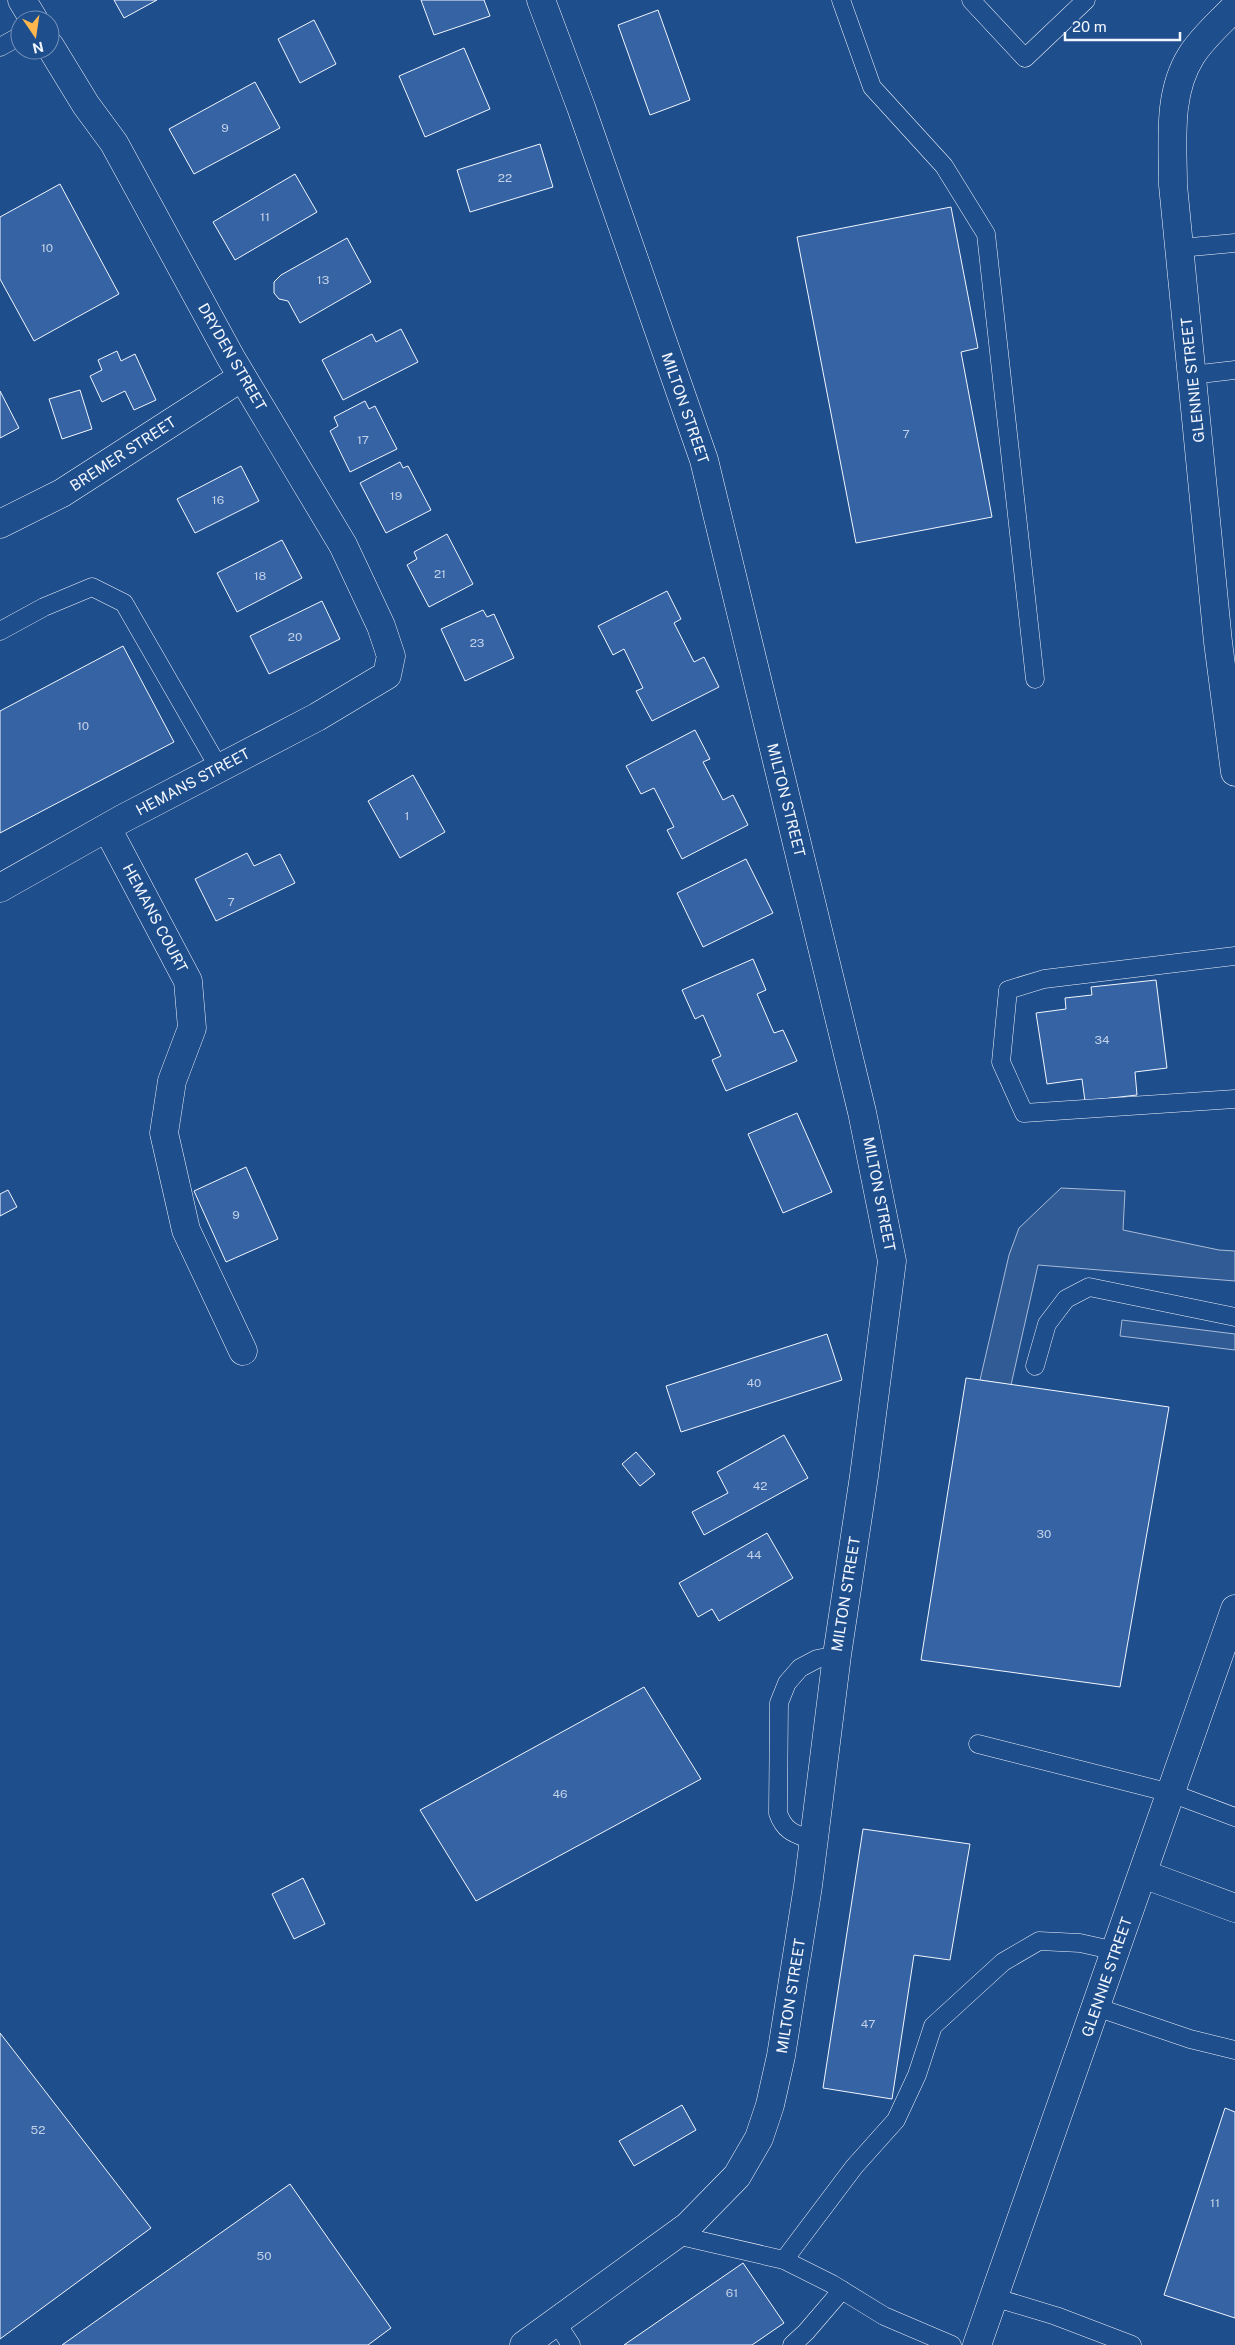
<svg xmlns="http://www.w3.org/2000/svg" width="1235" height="2345" font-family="'Public Sans',sans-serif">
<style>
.parking{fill:#305b95;stroke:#a8bbd7}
.building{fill:#3563a3;stroke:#f2f6ff}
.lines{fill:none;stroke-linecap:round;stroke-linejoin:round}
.service-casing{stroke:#f2f6ff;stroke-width:19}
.minor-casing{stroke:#f2f6ff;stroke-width:29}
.service{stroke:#1f4e8c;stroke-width:18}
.minor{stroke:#1f4e8c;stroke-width:28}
.labels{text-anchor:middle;stroke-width:4;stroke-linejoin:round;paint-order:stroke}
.number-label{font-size:12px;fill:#c3d1e8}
.street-label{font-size:15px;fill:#f2f6ff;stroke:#1f4e8c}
</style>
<rect width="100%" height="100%" fill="#1f4e8c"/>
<!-- parking -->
<g class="parking">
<path d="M1061 1188 1125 1191 1123 1230 1219 1250 1235 1251V1281L1038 1265 1011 1385 980 1380 1009 1255 1019 1228Z"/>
<path d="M1122 1320 1235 1334V1350L1120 1336Z"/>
</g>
<!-- building -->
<g class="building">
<path d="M114 0H157L124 18Z"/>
<path d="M421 0H484L490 16 434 35Z"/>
<path d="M658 10 690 100 650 115 618 25Z"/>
<path d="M314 20 336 64 300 83 278 39Z"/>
<path d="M464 48 490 109 425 137 399 76Z"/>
<path d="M255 82 280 128 194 174 169 129Z"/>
<path d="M540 144 553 187 470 212 457 170Z"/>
<path d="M295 174 317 212 235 260 213 222Z"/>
<path d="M60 184 119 294 34 341 0 279V217Z"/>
<path d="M951 207 978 348 961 352 992 517 856 543 797 237Z"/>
<path d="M347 238 371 282 300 323 288 301 279 299 274 293V282L281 275Z"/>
<path d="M401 329 418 362 343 400 322 360 372 334 376 342Z"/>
<path d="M117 351 121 361 135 354 156 400 134 410 125 391 102 402 90 376 102 370 98 360Z"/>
<path d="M80 390 92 429 62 439 49 399Z"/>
<path d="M0 391 19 428 0 438Z"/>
<path d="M365 401 369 409 375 406 397 449 350 472 330 431 338 426 334 417Z"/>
<path d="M400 462 403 468 408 466 431 510 386 533 360 483Z"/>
<path d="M241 466 259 501 195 533 177 499Z"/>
<path d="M447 534 473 584 429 607 407 565 417 559 414 552Z"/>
<path d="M282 540 302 578 237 612 217 573Z"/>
<path d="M667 591 681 619 674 623 694 662 704 657 719 687 652 721 636 691 643 688 624 649 613 655 598 626Z"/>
<path d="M322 601 340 639 269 674 250 636Z"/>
<path d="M483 610 487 617 494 614 514 658 465 681 441 629Z"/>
<path d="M123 646 174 742 0 833V711Z"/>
<path d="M695 730 710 759 703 762 723 800 733 795 748 825 682 859 667 830 674 827 654 788 641 794 626 766Z"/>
<path d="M413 775 445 832 400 858 368 801Z"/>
<path d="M247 853 254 866 280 854 295 883 216 921 195 879Z"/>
<path d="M746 859 773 913 703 947 677 893Z"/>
<path d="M753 959 766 990 757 994 774 1033 783 1030 797 1061 726 1091 712 1060 721 1056 703 1015 695 1019 682 990Z"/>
<path d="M1156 980 1167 1068 1135 1072 1137 1095 1085 1101 1082 1079 1047 1084 1036 1013 1066 1009 1065 998 1092 995 1091 987Z"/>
<path d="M797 1113 832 1192 783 1213 748 1134Z"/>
<path d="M246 1167 278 1239 226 1262 194 1191Z"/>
<path d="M8 1190 17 1207 0 1216V1194Z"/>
<path d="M827 1334 842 1380 681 1432 666 1386Z"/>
<path d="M966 1378 1169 1407 1120 1687 921 1660Z"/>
<path d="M784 1435 808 1478 704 1535 692 1512 728 1493 717 1472Z"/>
<path d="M636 1452 655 1474 640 1486 622 1464Z"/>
<path d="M767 1533 793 1578 719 1621 712 1609 698 1617 679 1583Z"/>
<path d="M644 1687 701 1779 476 1901 420 1810Z"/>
<path d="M863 1829 970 1844 950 1960 914 1955 892 2099 823 2088Z"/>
<path d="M303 1878 325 1924 294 1939 272 1894Z"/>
<path d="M0 2033 151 2228 0 2339Z"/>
<path d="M682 2105 696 2130 634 2166 619 2141Z"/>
<path d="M1225 2108 1235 2112V2318L1164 2295Z"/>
<path d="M290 2184 391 2328 368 2345H62Z"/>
<path d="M743 2263 784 2323 752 2345H624Z"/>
</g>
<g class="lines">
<defs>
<g id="service">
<path d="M841 0 872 87 944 166 986 234 1035 679"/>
<path d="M971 0 1025 58 1086 0"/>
<path d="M0 47 20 36"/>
<path d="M1180 248 1235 243"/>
<path d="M1192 375 1235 370"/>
<path d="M0 631 44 607 92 587 124 603 219 768"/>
<path d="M1235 956 1044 979 1008 990 1001 1062 1024 1113 1235 1099"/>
<path d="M1035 1366 1047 1324 1066 1299 1089 1287 1235 1317"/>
<path d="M978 1744 1171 1793 1235 1817"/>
<path d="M814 1841C796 1834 785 1833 778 1813L779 1703 787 1683 800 1668 817 1659 837 1655"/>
<path d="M1096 2007 1190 2039 1235 2050"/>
<path d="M676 2235 784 2260 832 2284 884 2316 952 2345"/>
<path d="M784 2260 854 2167 896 2120 917 2075 933 2026 1003 1962 1039 1941 1080 1943 1116 1951"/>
<path d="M993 2297 1056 2316 1132 2345"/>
<path d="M556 2322 571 2345"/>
<path d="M792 2345 806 2332 842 2290"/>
</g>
<g id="minor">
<path d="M22 0 34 20"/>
<path d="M1235 7C1220 23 1202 38 1191 56 1167 94 1173 143 1173 185L1218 642 1235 772"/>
<path d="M0 524 62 493 242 377"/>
<path d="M107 828 188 981 192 1028 172 1081 164 1133 186 1230 243 1351"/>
<path d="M0 888 122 819 317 717 387 675 391 656 381 626 343 545 231 358 114 143 86 105 50 46"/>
<path d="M1143 1874 1235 1908"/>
<path d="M524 2345 688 2226 737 2176 759 2138 770 2105 781 2056 808 1886 837 1655 864 1476 892 1261 862 1112 704 460 581 107 541 0"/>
<path d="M977 2345 1235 1609"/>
</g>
</defs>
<!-- service casing -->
<use href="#service" class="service-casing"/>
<!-- minor casing -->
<use href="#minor" class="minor-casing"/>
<!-- service -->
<use href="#service" class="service"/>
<!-- minor -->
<use href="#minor" class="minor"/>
</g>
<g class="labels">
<!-- number labels -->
<g class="number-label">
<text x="225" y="132">9</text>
<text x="505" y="182">22</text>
<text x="265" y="221">11</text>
<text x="47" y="252">10</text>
<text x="323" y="284">13</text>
<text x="906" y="438">7</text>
<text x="363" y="444">17</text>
<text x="396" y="500">19</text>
<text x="218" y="504">16</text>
<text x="440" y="578">21</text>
<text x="260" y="580">18</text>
<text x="295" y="641">20</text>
<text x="477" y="647">23</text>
<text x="83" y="730">10</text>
<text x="407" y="820">1</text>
<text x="231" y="906">7</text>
<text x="1102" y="1044">34</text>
<text x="236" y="1219">9</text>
<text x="754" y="1387">40</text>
<text x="760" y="1490">42</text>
<text x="1044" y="1538">30</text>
<text x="754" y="1559">44</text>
<text x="560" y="1798">46</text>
<text x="868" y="2028">47</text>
<text x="38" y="2134">52</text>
<text x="1215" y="2207">11</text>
<text x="264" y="2260">50</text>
<text x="732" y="2297">61</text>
</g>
<!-- street labels -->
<g class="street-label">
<text transform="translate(232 357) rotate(60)" y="5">DRYDEN STREET</text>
<text transform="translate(1193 380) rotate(-96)" y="5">GLENNIE STREET</text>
<text transform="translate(685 408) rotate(71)" y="5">MILTON STREET</text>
<text transform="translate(123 454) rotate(-33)" y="5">BREMER STREET</text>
<text transform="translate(193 782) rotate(-28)" y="5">HEMANS STREET</text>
<text transform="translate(786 800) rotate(76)" y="5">MILTON STREET</text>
<text transform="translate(155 918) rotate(62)" y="5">HEMANS COURT</text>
<text transform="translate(879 1194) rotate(79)" y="5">MILTON STREET</text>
<text transform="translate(846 1594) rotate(-81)" y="5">MILTON STREET</text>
<text transform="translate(1107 1977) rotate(-71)" y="5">GLENNIE STREET</text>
<text transform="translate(791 1996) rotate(-81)" y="5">MILTON STREET</text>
</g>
</g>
<!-- north arrow -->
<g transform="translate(35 35) rotate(167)"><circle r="24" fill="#1f4e8c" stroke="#7391ba"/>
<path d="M0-4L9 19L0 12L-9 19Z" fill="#ffb74d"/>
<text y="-8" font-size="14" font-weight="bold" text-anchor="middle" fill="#f2f6ff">N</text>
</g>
<!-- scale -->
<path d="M1065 32v8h115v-8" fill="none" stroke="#f2f6ff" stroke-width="2.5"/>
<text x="1072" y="32" font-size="15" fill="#f2f6ff" stroke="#1f4e8c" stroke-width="4" paint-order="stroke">20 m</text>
</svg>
